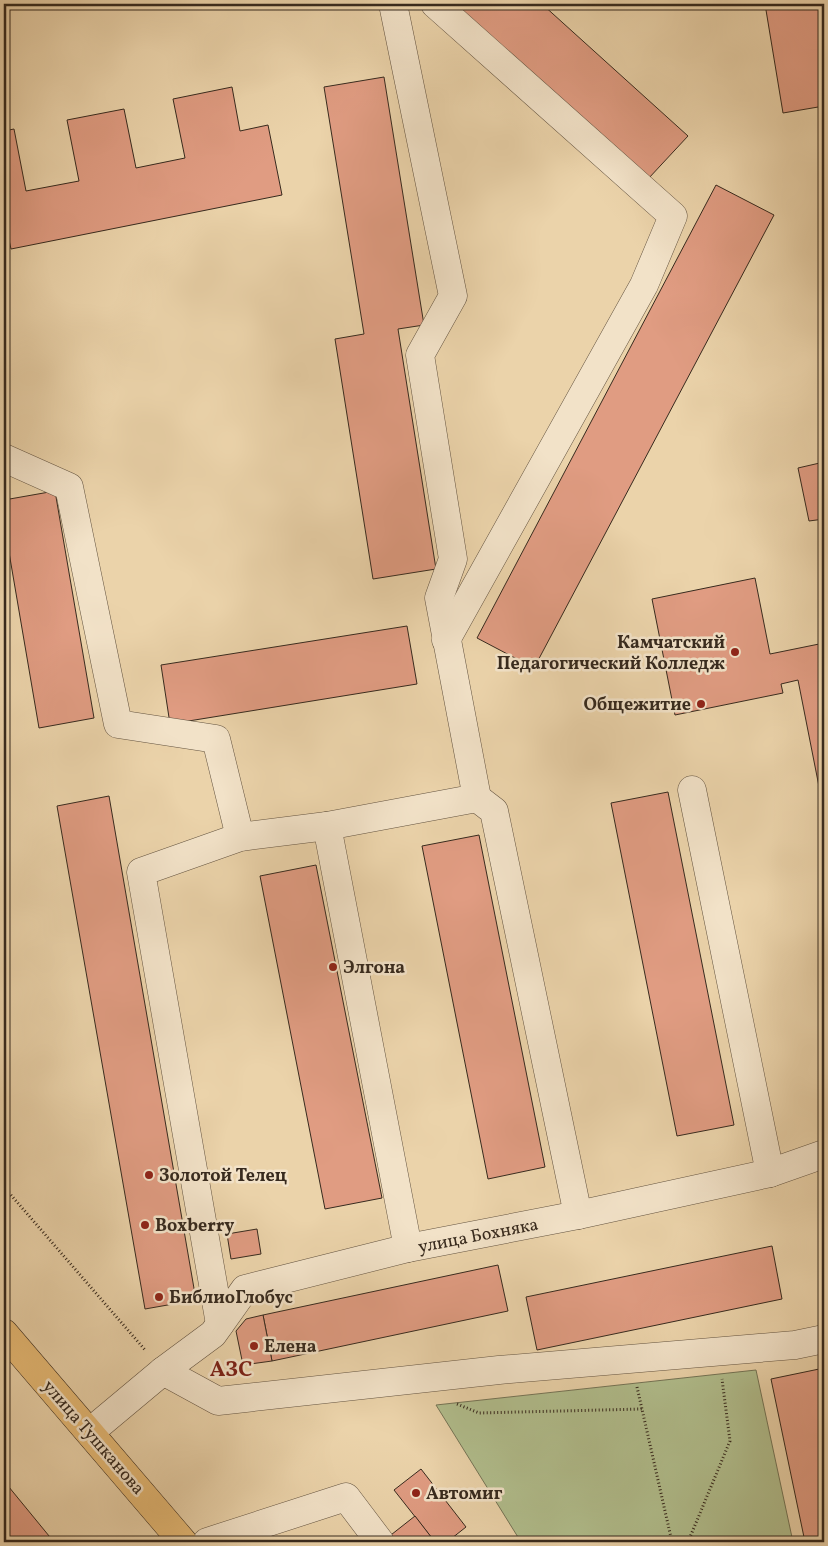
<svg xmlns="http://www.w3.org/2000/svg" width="828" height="1546" font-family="Vollkorn,serif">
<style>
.green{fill:#b1be8d;stroke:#747456}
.building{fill:#e09c82;stroke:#372a1e}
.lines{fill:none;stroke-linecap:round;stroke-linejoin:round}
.minor-casing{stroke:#645441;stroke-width:29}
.major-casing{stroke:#372a1e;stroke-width:29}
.path{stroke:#372a1e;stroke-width:3;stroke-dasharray:1 2.5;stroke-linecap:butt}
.minor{stroke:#f2e2c8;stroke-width:28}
.major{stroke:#e6ba75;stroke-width:28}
.poi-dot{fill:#8f2418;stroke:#f2e2c8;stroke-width:2}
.labels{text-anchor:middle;stroke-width:5;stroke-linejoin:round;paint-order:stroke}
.poi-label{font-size:18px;font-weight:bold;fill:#372a1e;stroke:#f2e2c8;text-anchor:start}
.street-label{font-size:18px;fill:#372a1e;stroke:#f2e2c8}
.district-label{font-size:22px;font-weight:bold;fill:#7a1f14;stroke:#f2e2c8}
</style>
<rect width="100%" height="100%" fill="#ebd3aa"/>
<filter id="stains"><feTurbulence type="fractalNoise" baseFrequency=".004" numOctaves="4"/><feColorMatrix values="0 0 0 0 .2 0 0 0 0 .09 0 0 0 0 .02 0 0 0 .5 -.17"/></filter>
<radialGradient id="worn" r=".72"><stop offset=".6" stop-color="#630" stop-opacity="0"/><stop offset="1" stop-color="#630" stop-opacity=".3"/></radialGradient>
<!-- green -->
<path class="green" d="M756 1370 793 1542H521L436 1405Z"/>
<!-- building -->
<g class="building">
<path d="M455 4H542L688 136 648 179Z"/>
<path d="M765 4H824V106L783 113Z"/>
<path d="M384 77 424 325 398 329 436 569 373 579 335 339 364 334 324 87Z"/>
<path d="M232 87 240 131 268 125 282 195 11 249 4 217V131L14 129 26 191 79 181 67 120 124 109 136 168 185 158 173 99Z"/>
<path d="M716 185 774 215 534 668 477 638Z"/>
<path d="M824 462V519L809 521 798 468Z"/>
<path d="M55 491 94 718 39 728 4 523V500Z"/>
<path d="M755 578 770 654 824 643V812L798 680 781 684 783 693 675 715 652 599Z"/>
<path d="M407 626 417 684 170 724 161 665Z"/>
<path d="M668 792 734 1125 677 1136 611 803Z"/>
<path d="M109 796 196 1300 145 1309 57 806Z"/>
<path d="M479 835 545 1167 488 1179 422 846Z"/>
<path d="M316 865 382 1198 325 1209 260 876Z"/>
<path d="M257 1229 261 1254 231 1259 227 1234Z"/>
<path d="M772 1246 782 1299 537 1350 526 1297Z"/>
<path d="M498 1265 508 1311 272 1361 263 1315Z"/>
<path d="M263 1315 272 1361 243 1365 236 1331 246 1319Z"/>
<path d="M824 1368V1542H805L771 1379Z"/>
<path d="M421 1469 466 1527 447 1542H435L394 1490Z"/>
<path d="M4 1481 54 1542H4Z"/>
<path d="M415 1516 435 1542H382Z"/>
</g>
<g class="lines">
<defs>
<g id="minor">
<path d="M393 4 453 296 420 355 453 559 439 598 477 798"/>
<path d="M435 4 673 216 644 285 446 640"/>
<path d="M4 458 69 487 118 724 216 739 240 837"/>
<path d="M692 790 770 1173"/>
<path d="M327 826 408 1248"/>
<path d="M220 1324 141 872 240 837 327 826 477 798 494 811 578 1215"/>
<path d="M163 1371 213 1334 245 1289 408 1248 578 1215 770 1173 824 1154"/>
<path d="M90 1432 163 1371 218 1401 499 1370 795 1345 824 1339"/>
<path d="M207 1542 346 1497 380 1542"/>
</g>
<path id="major" d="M4 1333 183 1542"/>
</defs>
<!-- minor casing -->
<use href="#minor" class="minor-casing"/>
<!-- major casing -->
<use href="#major" class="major-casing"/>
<!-- path -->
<g class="path">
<path d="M4 1187 146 1351"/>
<path d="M637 1387 672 1542"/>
<path d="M457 1404 479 1413 642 1409"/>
<path d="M688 1542 730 1441 722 1379"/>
</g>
<!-- minor -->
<use href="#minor" class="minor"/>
<!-- major -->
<use href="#major" class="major"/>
</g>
<!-- markers -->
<g class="poi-dot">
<circle cx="735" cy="652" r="5"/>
<circle cx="701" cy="704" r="5"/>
<circle cx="333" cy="967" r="5"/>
<circle cx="149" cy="1175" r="5"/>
<circle cx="145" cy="1225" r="5"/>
<circle cx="159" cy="1297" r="5"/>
<circle cx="254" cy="1346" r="5"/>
<circle cx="416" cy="1493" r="5"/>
</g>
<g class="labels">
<!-- poi labels -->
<g class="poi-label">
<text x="725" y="648" text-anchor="end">Камчатский<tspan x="725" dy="21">Педагогический Колледж</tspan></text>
<text x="691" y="710" text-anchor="end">Общежитие</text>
<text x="343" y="973">Элгона</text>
<text x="159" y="1181">Золотой Телец</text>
<text x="155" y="1231">Boxberry</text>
<text x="169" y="1303">БиблиоГлобус</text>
<text x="264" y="1352">Елена</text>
<text x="426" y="1499">Автомиг</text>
</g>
<!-- street labels -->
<g class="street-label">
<text transform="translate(478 1235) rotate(-11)" y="6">улица Бохняка</text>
<text transform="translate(94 1437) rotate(49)" y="6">улица Тушканова</text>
</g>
<!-- district labels -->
<g class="district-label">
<text x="231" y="1376">АЗС</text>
</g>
</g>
<!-- margin -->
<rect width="828" height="1546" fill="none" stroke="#ebd3aa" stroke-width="20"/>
<rect x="5" y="5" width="818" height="1536" fill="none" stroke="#372a1e" stroke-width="2.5"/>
<rect x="10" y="10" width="808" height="1526" fill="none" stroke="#372a1e"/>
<rect width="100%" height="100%" filter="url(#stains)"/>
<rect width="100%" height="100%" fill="url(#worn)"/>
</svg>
